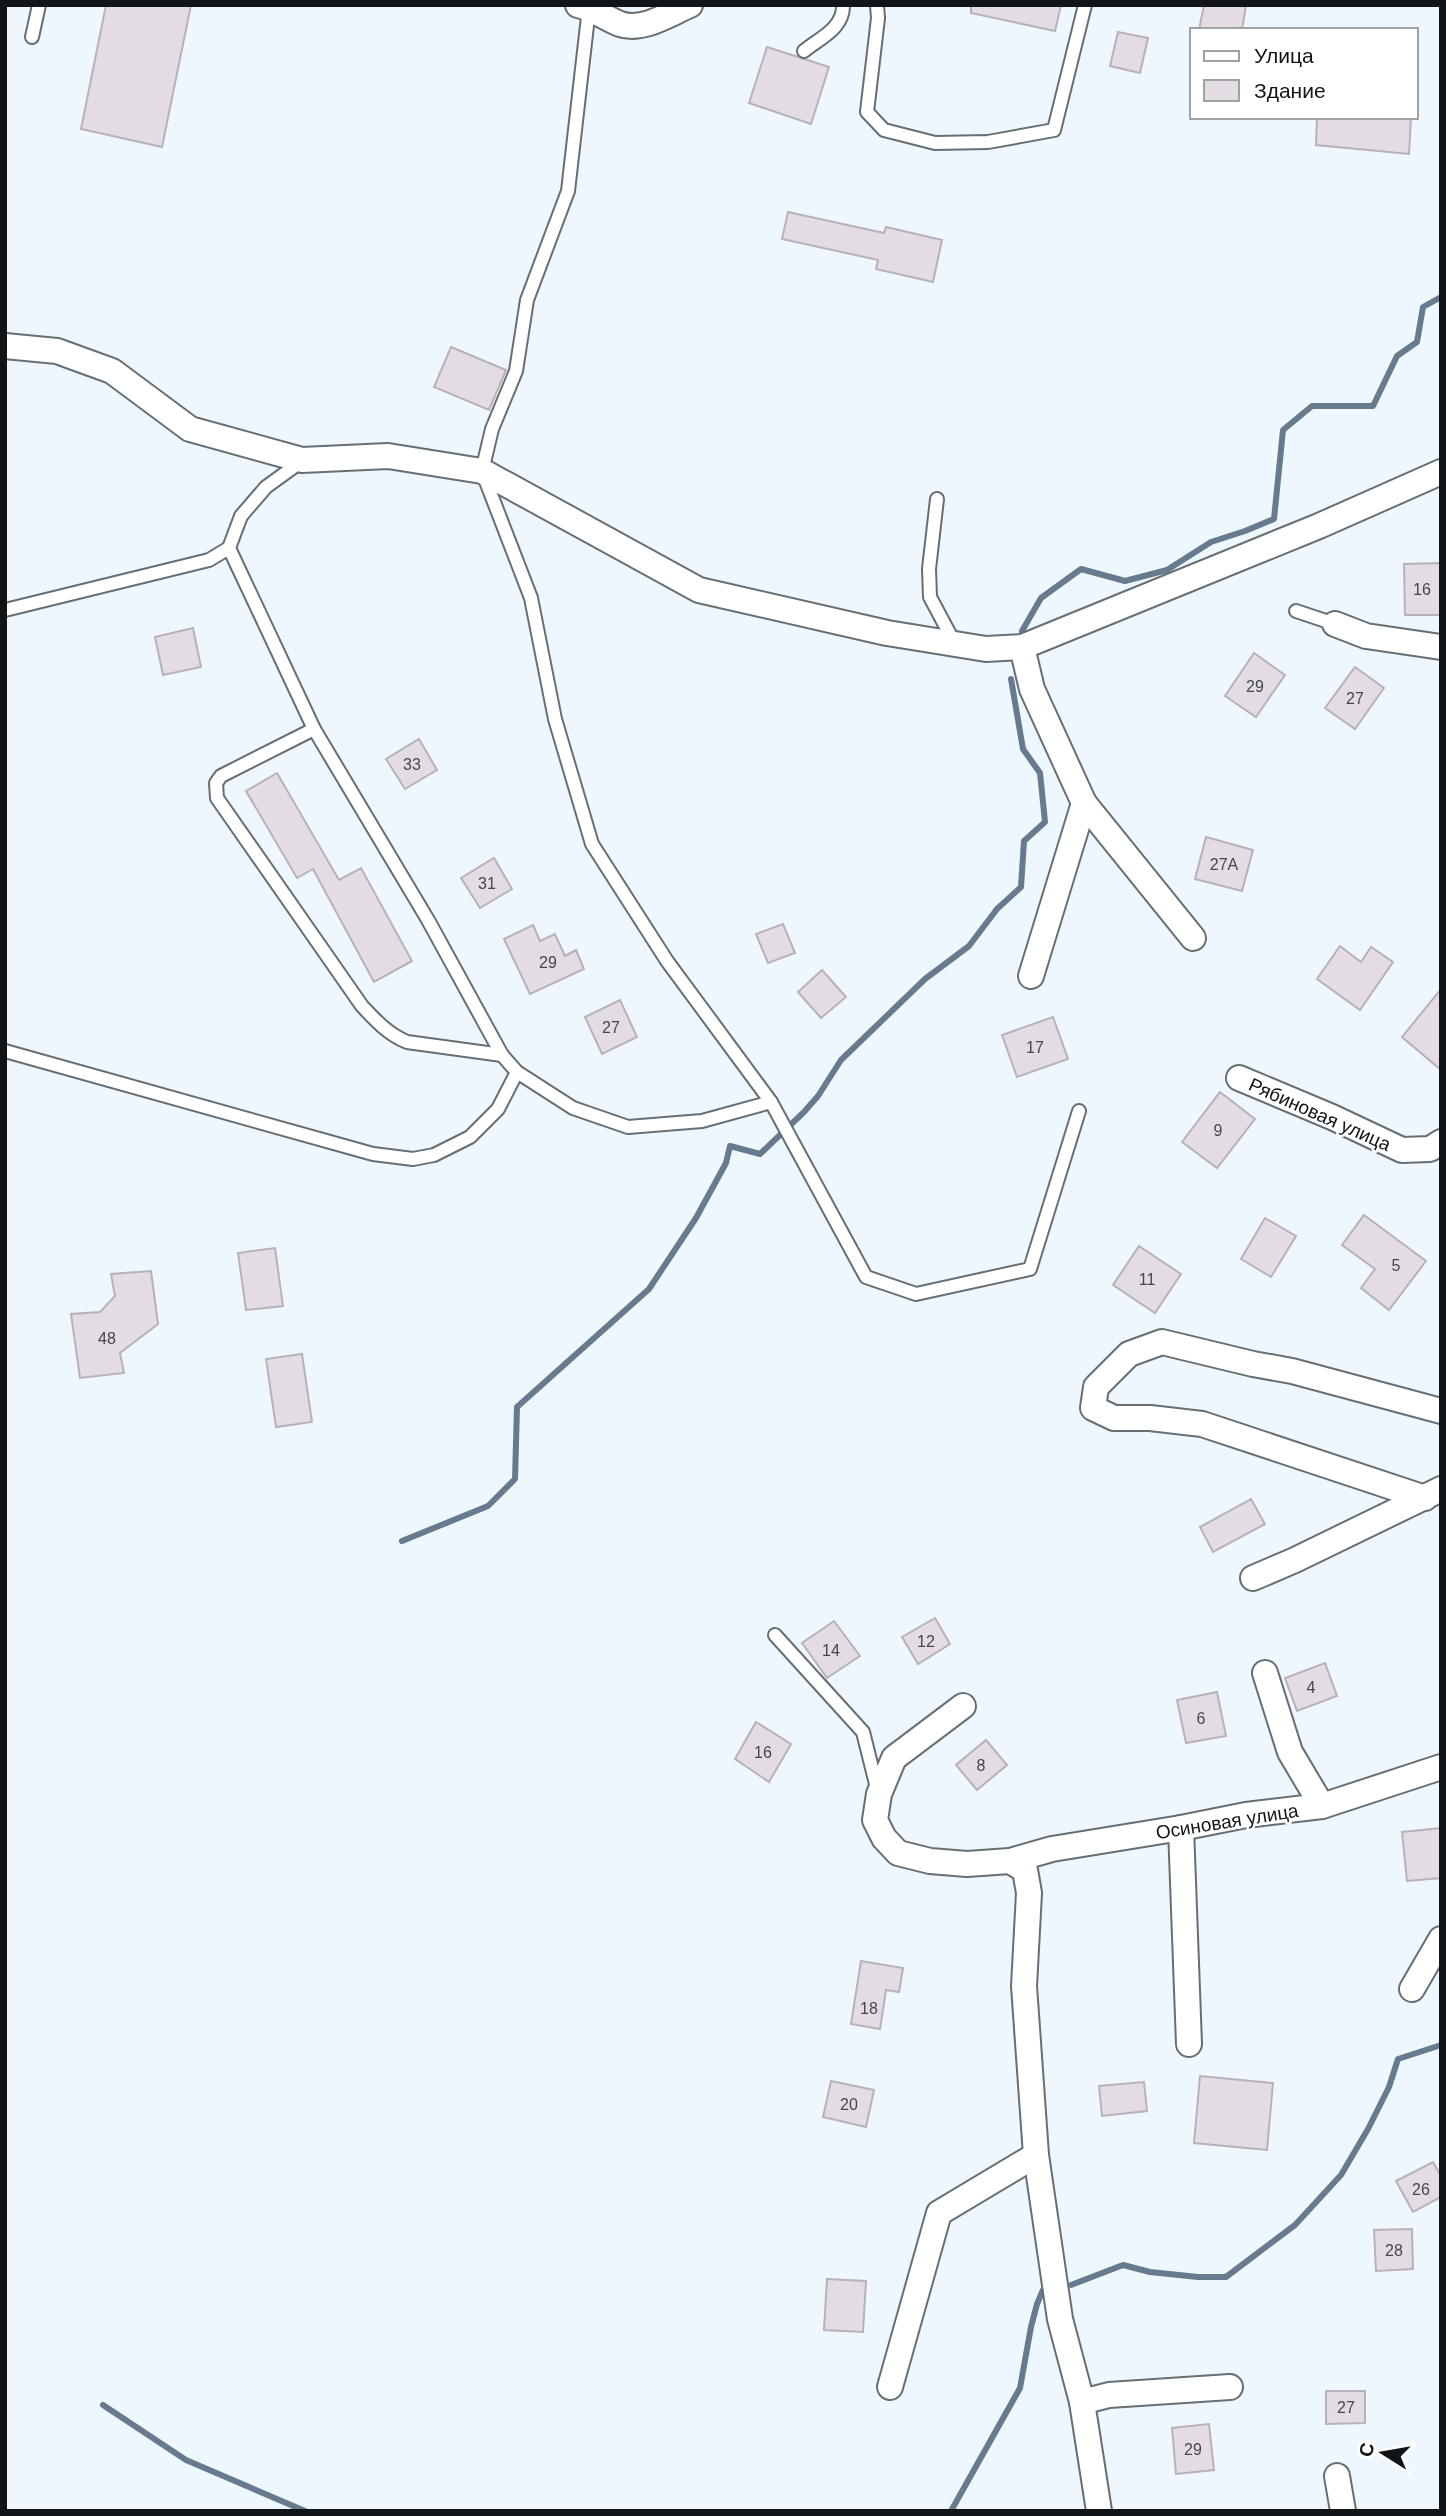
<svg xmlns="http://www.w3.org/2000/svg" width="1446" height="2516" font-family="Helvetica,sans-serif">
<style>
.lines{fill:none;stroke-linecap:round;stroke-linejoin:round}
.stream{stroke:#677a8e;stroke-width:6}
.building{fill:#e4dce3;stroke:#b9b1b8;stroke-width:2}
.service-casing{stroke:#676f74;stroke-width:16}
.minor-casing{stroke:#676f74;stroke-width:28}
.service{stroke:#fff;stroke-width:12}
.minor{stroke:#fff;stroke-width:24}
.labels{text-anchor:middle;stroke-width:5;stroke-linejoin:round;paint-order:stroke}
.number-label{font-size:16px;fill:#46474a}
.street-label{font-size:19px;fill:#121517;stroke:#fff}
</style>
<rect width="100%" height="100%" fill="#eef7fd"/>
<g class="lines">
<!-- stream -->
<g class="stream">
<path d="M1022 631 1041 598 1081 569 1125 581 1167 570 1211 542 1245 531 1274 519 1283 430 1312 406H1373L1397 356 1417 342 1423 307 1441 297"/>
<path d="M402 1541 488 1506 515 1479 517 1407 649 1289 696 1218 726 1163 730 1146 760 1154 804 1112 818 1096 841 1060 925 979 969 946 997 909 1021 887 1024 841 1045 822 1040 773 1023 749 1011 679"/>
<path d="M1071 2285 1123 2265 1150 2272 1198 2277H1226L1295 2225 1341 2175 1368 2129 1389 2087 1398 2059 1441 2045"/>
<path d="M103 2405 186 2460 305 2511"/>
<path d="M951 2511 1020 2388 1031 2327 1037 2304 1043 2290"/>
</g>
</g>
<!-- building -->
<g class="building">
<path d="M106 5H191L162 147 81 129Z"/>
<path d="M971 5H1061L1055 31 971 13Z"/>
<path d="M1204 5H1246L1242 30H1199Z"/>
<path d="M1118 32 1148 38 1140 73 1110 66Z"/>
<path d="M767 47 829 67 811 124 749 103Z"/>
<path d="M1317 117H1411L1409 154 1316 145Z"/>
<path d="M788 212 884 233 886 227 942 240 933 282 876 269 878 260 782 239Z"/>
<path d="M451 347 506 370 489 410 434 387Z"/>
<path d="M1441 563V615H1405L1404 564Z"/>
<path d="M193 628 201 667 163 675 155 637Z"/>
<path d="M1254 653 1285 675 1256 717 1225 696Z"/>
<path d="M1355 667 1384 688 1355 729 1325 708Z"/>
<path d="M419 739 437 770 405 789 386 759Z"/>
<path d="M277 773 339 880 361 868 412 961 374 982 313 869 297 878 246 791Z"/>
<path d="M1206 837 1253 850 1242 891 1195 879Z"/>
<path d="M494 858 512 889 480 908 461 878Z"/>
<path d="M783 924 795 953 768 963 756 934Z"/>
<path d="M533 925 540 941 555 934 565 956 576 950 584 969 530 994 504 939Z"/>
<path d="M1340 946 1361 962 1371 947 1393 962 1360 1010 1317 979Z"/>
<path d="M822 970 846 997 821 1018 798 992Z"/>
<path d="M1441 989V1070L1402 1037Z"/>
<path d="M620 1000 637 1037 602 1054 585 1017Z"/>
<path d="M1053 1017 1068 1059 1017 1077 1002 1035Z"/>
<path d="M1220 1092 1255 1119 1217 1168 1182 1142Z"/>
<path d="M1364 1215 1426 1261 1389 1310 1361 1288 1375 1269 1342 1245Z"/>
<path d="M1265 1218 1296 1236 1271 1277 1241 1259Z"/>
<path d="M1139 1246 1181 1274 1155 1313 1113 1285Z"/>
<path d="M275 1248 283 1306 246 1310 238 1253Z"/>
<path d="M151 1271 158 1324 120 1353 124 1373 80 1378 71 1314 100 1312 115 1296 111 1274Z"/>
<path d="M302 1354 312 1422 276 1427 266 1359Z"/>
<path d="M1251 1499 1265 1524 1213 1552 1200 1527Z"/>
<path d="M935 1618 950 1644 918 1664 902 1637Z"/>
<path d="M834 1621 860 1656 827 1678 802 1643Z"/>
<path d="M1325 1663 1337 1696 1297 1711 1285 1678Z"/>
<path d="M1217 1692 1226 1736 1186 1743 1177 1700Z"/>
<path d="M756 1722 791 1744 769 1782 735 1759Z"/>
<path d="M986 1740 1007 1765 977 1790 956 1765Z"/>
<path d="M1441 1828V1878L1407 1881 1402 1832Z"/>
<path d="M861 1961 903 1968 899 1992 886 1990 880 2029 851 2024Z"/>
<path d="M1200 2076 1273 2083 1267 2150 1194 2143Z"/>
<path d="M831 2081 874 2090 866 2127 823 2117Z"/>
<path d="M1144 2082 1147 2111 1102 2116 1099 2086Z"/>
<path d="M1433 2162 1441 2176V2197L1413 2212 1396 2181Z"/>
<path d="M1412 2229 1413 2269 1376 2271 1374 2230Z"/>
<path d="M827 2279 866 2281 863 2332 824 2330Z"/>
<path d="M1326 2391H1365V2423L1326 2424Z"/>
<path d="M1209 2424 1214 2470 1176 2474 1172 2428Z"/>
</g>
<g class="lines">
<defs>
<g id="service">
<path d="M877 5 878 18 867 112 884 130 935 143 988 142 1054 130 1085 5"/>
<path d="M589 8 568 191 527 300 516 371 492 429 482 471 531 598 555 719 592 844 667 961 771 1102 866 1277 916 1294 1030 1269 1079 1111"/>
<path d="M32 37 39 5"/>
<path d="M804 51C820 38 844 28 843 5"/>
<path d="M937 499 929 569 930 597 954 642"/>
<path d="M229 548 314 729 428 920 502 1055 517 1072 573 1108 628 1127 702 1121 771 1102"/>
<path d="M5 610 209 560 229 548 241 516 266 487 302 461"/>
<path d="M1296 611 1335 624"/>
<path d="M314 729 221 776 216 783 217 798 362 1006C376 1021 388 1034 407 1042L502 1055"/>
<path d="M5 1051 373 1154 413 1159 434 1155 470 1137 498 1109 517 1072"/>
<path d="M775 1635 863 1732 877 1788"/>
</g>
<g id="minor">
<path d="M578 5C594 9 605 18 620 24 642 32 669 14 690 5"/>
<path d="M5 346 57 351 112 371 190 429 302 460 388 456 482 471 699 590 887 633 986 649 1022 647 1319 526 1441 472"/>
<path d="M1335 624 1366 636 1441 647"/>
<path d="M1022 647 1032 689 1084 803 1193 938"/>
<path d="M1031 976 1084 803"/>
<path d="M1239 1078 1332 1117 1402 1150 1430 1149 1441 1142"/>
<path d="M1425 1498 1202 1424 1150 1418H1114L1093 1408 1096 1387 1129 1354 1162 1342 1253 1364 1292 1371 1441 1411"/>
<path d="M1253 1578 1295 1560 1441 1489"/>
<path d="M1265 1673 1290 1752 1322 1806"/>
<path d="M963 1706 894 1758 879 1794 875 1820 884 1838 898 1853 930 1861 967 1864 1010 1861 1052 1849 1181 1828 1246 1815 1322 1806 1441 1767"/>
<path d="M1181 1828 1189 2044"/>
<path d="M1010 1861 1025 1870 1029 1893 1024 1986 1036 2155 1060 2319 1082 2402"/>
<path d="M1412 1989 1441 1939"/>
<path d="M890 2387 939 2213 1036 2155"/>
<path d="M1337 2476 1343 2511"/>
<path d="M1099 2511 1082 2402 1109 2395 1230 2387"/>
</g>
</defs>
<!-- service casing -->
<use href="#service" class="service-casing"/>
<!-- minor casing -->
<use href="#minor" class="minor-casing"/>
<!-- service -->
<use href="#service" class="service"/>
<!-- minor -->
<use href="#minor" class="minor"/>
</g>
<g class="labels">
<!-- number labels -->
<g class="number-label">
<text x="1422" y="595">16</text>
<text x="1255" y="692">29</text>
<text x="1355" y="704">27</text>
<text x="412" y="770">33</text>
<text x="1224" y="870">27А</text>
<text x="487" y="889">31</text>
<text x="548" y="968">29</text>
<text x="611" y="1033">27</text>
<text x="1035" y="1053">17</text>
<text x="1218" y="1136">9</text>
<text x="1396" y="1271">5</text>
<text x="1147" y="1285">11</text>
<text x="107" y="1344">48</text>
<text x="926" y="1647">12</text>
<text x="831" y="1656">14</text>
<text x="1311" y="1693">4</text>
<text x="1201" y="1724">6</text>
<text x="763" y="1758">16</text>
<text x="981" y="1771">8</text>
<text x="869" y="2014">18</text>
<text x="849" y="2110">20</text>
<text x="1421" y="2195">26</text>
<text x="1394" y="2256">28</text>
<text x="1346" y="2413">27</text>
<text x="1193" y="2455">29</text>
</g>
<!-- street labels -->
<g class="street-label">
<text transform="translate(1320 1114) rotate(24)" y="7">Рябиновая улица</text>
<text transform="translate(1227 1821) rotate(-9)" y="7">Осиновая улица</text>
</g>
</g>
<!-- border -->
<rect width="1446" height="2516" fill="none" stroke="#121517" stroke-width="14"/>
<!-- legend -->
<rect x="1190" y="28" width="228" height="91" fill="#ffffff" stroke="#a0a1a2" stroke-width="2"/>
<rect x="1204" y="51" width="35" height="10" fill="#ffffff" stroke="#a0a1a2" stroke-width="2"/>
<text x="1254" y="63" font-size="21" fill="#121517">Улица</text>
<rect x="1204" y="80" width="35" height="21" fill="#e4dce3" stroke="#a0a1a2" stroke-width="2"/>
<text x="1254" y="98" font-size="21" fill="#121517">Здание</text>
<!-- north arrow -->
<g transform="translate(1383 2453) rotate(281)" stroke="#ffffff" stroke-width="5" paint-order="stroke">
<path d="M0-5L12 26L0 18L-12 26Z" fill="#121517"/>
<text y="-10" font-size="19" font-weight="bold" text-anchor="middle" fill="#121517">С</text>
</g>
</svg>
